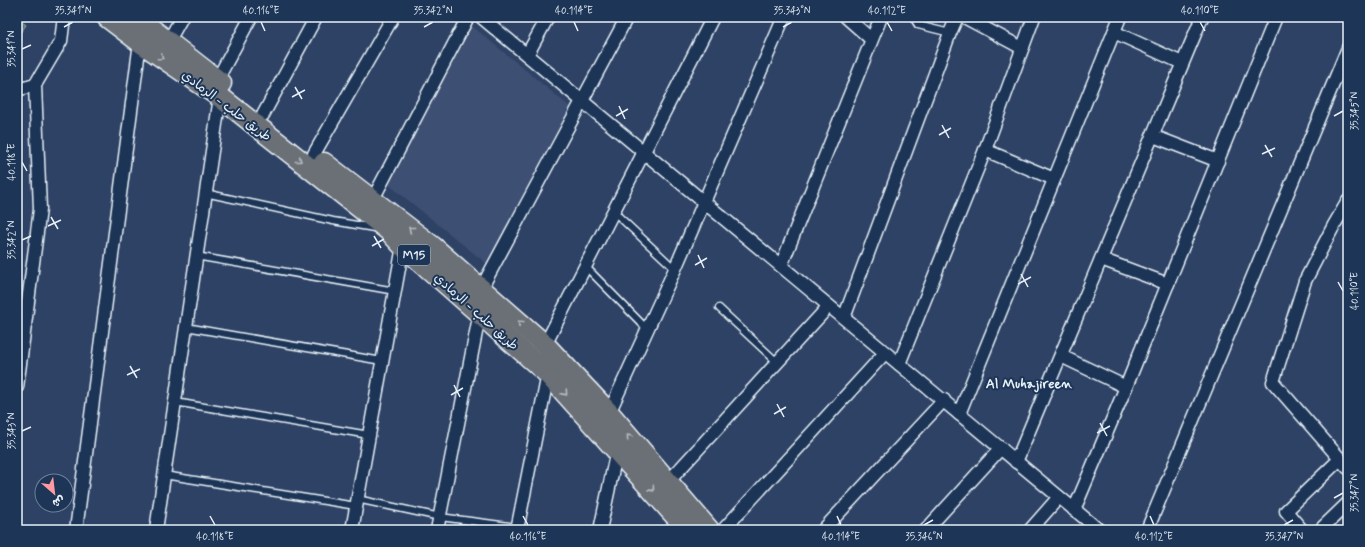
<svg xmlns="http://www.w3.org/2000/svg" width="1365" height="547" font-family="Mynerve,'Playpen Sans Arabic',sans-serif">
<style>
.built{fill:#3e4f73}
.green{fill:#5d736e;stroke:#a2b2b3}
.lines{fill:none;stroke-linecap:round;stroke-linejoin:round}
.service-casing{stroke:#e8f1f8;stroke-width:9}
.minor-casing{stroke:#e8f1f8;stroke-width:15}
.trunk-casing{stroke:#e8f1f8;stroke-width:23}
.service{stroke:#1d3557;stroke-width:6}
.minor{stroke:#1d3557;stroke-width:12}
.trunk{stroke:#6b6f75;stroke-width:20}
.oneway{stroke:#b6bdc4}
.ticks{fill:none;stroke:#e8f1f8;stroke-width:1.5}
.labels{text-anchor:middle;stroke-width:4;stroke-linejoin:round;paint-order:stroke}
.shield{fill:#1d3557;stroke:#abb9c8;stroke-width:1}
.shield-label{font-size:12px;font-weight:bold;fill:#e8f1f8}
.street-label{font-size:13px;fill:#e8f1f8;stroke:#1d3557}
.neighbourhood-label{font-size:14px;font-weight:bold;fill:#e8f1f8;stroke:#1d3557}
.neatline{fill:none;stroke:#e8f1f8;stroke-width:1.5}
.ticks-label{font-size:10px;text-anchor:middle;fill:#e8f1f8}
</style>
<rect width="100%" height="100%" fill="#2e4265"/>
<filter id="ink" filterUnits="userSpaceOnUse"><feTurbulence type="fractalNoise" baseFrequency=".025" numOctaves="2"/><feDisplacementMap in="SourceGraphic" scale="8" xChannelSelector="R" yChannelSelector="G"/><feConvolveMatrix kernelMatrix="1 2 1 2 8 2 1 2 1" color-interpolation-filters="sRGB"/></filter>
<g filter="url(#ink)">
<!-- built -->
<path class="built" d="M472 26 570 107 487 264 388 184Z"/>
<!-- green -->
<path class="green" d="M17 18 26 25 17 37Z"/>
<g class="lines">
<defs>
<g id="service">
<path d="M913 17 918 25 950 33"/>
<path d="M205 193 333 221 374 228"/>
<path d="M613 211 675 269"/>
<path d="M196 256 395 291"/>
<path d="M585 266 647 329"/>
<path d="M719 308 777 362"/>
<path d="M186 327 382 361"/>
<path d="M175 402 369 435"/>
<path d="M164 475 356 506"/>
<path d="M357 499 440 517 517 527"/>
</g>
<g id="minor">
<path d="M481 17 1099 530"/>
<path d="M846 17 871 39"/>
<path d="M964 17 1022 48"/>
<path d="M1114 32 1182 63"/>
<path d="M168 42 182 17"/>
<path d="M527 55 548 17"/>
<path d="M217 80 251 17"/>
<path d="M17 90 35 85"/>
<path d="M263 115 316 17"/>
<path d="M1153 136 1218 161"/>
<path d="M985 150 1054 179"/>
<path d="M314 154 393 17"/>
<path d="M373 199 468 17"/>
<path d="M1348 201 1334 225 1305 281 1273 382 1348 468"/>
<path d="M1101 259 1168 284"/>
<path d="M781 266 881 17"/>
<path d="M481 289 627 17"/>
<path d="M844 318 950 33 957 17"/>
<path d="M545 345 713 17"/>
<path d="M1061 356 1126 387"/>
<path d="M899 364 985 150 1034 17"/>
<path d="M17 387 40 209 35 85 61 41 64 17"/>
<path d="M609 413 675 269 784 17"/>
<path d="M959 414 1120 17"/>
<path d="M1016 462 1202 17"/>
<path d="M668 482 829 306"/>
<path d="M1074 510 1126 387 1276 17"/>
<path d="M76 530 140 42"/>
<path d="M156 530 220 97"/>
<path d="M352 530 403 246"/>
<path d="M437 530 480 312"/>
<path d="M517 530 548 374"/>
<path d="M600 530 617 450"/>
<path d="M723 530 885 353"/>
<path d="M823 530 944 400"/>
<path d="M926 530 1001 448"/>
<path d="M1030 530 1059 497"/>
<path d="M1147 530 1348 48"/>
<path d="M1302 530 1286 511 1340 459"/>
<path d="M1320 530 1348 503"/>
</g>
<g id="trunk">
<path d="M107 17 140 42 220 97 388 230 403 246 548 374 688 530"/>
<path d="M136 17 221 83"/>
<path d="M324 163 432 246 545 345 609 413 709 530"/>
</g>
</defs>
<!-- service casing -->
<use href="#service" class="service-casing"/>
<!-- minor casing -->
<use href="#minor" class="minor-casing"/>
<!-- trunk casing -->
<use href="#trunk" class="trunk-casing"/>
<!-- service -->
<use href="#service" class="service"/>
<!-- minor -->
<use href="#minor" class="minor"/>
<!-- trunk -->
<use href="#trunk" class="trunk"/>
</g>
<!-- one-way arrows -->
<defs><path id="oneway-chevron" d="M-2-3.5L2.5 0L-2 3.5" fill="none" stroke-width="1.6" stroke-linecap="round" stroke-linejoin="round"/></defs>
<g class="oneway">
<use href="#oneway-chevron" transform="translate(161 57) rotate(35)"/>
<use href="#oneway-chevron" transform="translate(299 160) rotate(38)"/>
<use href="#oneway-chevron" transform="translate(411 229) rotate(-142)"/>
<use href="#oneway-chevron" transform="translate(520 323) rotate(-139)"/>
<use href="#oneway-chevron" transform="translate(565 393) rotate(48)"/>
<use href="#oneway-chevron" transform="translate(629 437) rotate(-130)"/>
<use href="#oneway-chevron" transform="translate(652 489) rotate(48)"/>
</g>
</g>
<!-- ticks -->
<path class="ticks" d="M261 22 265 31M574 22 578 31M887 22 892 31M1200 22 1205 31M64 27 73 22M424 27 433 22M783 27 792 22M22 49 31 45M295 87 302 99M292 97 305 90M619 106 625 119M616 116 628 109M1334 116 1343 111M942 125 949 138M939 135 951 128M1265 145 1272 157M1262 154 1275 148M22 162 27 171M51 217 58 229M48 226 61 220M374 236 381 248M22 240 31 236M372 246 384 239M698 255 704 268M695 265 707 258M1021 274 1028 287M1338 282 1343 291M1018 284 1031 277M130 366 137 378M127 375 140 369M454 385 460 397M451 395 463 388M777 404 784 417M774 414 786 407M1100 423 1107 436M22 431 31 427M1097 433 1110 426M1334 498 1343 493M210 516 215 525M523 516 528 525M837 516 841 525M1150 516 1154 525M924 525 933 520M1284 525 1293 520"/>
<g class="labels">
<!-- shield labels -->
<rect class="shield" x="398" y="245" width="32" height="20" rx="3"/>
<g class="shield-label">
<text x="414" y="259">M15</text>
</g>
<!-- street labels -->
<g class="street-label">
<text transform="translate(227 105) rotate(37)" y="5">طريق حلب - الرمادي</text>
<text transform="translate(477 311) rotate(42)" y="5">طريق حلب - الرمادي</text>
</g>
<!-- neighbourhood labels -->
<g class="neighbourhood-label">
<text x="1029" y="388">Al Muhajireen</text>
</g>
</g>
<!-- margin -->
<rect width="1365" height="547" fill="none" stroke="#1d3557" stroke-width="44"/>
<!-- north arrow -->
<g transform="translate(54 493) rotate(152)"><circle r="19" fill="#1d3557" stroke="#6e8097"/>
<path d="M0-3L7 15L0 10L-7 15Z" fill="#ff9aa2"/>
<text y="-6" font-size="11" font-weight="bold" text-anchor="middle" fill="#e8f1f8">ش</text>
</g>
<rect x="22" y="22" width="1321" height="503" class="neatline"/>
<g class="ticks-label">
<text x="73" y="14">35.341°N</text>
<text x="261" y="14">40.116°E</text>
<text x="433" y="14">35.342°N</text>
<text x="574" y="14">40.114°E</text>
<text x="792" y="14">35.343°N</text>
<text x="887" y="14">40.112°E</text>
<text x="1200" y="14">40.110°E</text>
<text transform="translate(11 49) rotate(-90)" y="4">35.341°N</text>
<text transform="translate(1354 111) rotate(-90)" y="4">35.345°N</text>
<text transform="translate(11 162) rotate(-90)" y="4">40.118°E</text>
<text transform="translate(11 240) rotate(-90)" y="4">35.342°N</text>
<text transform="translate(1354 291) rotate(-90)" y="4">40.110°E</text>
<text transform="translate(11 431) rotate(-90)" y="4">35.343°N</text>
<text transform="translate(1354 493) rotate(-90)" y="4">35.347°N</text>
<text x="215" y="540">40.118°E</text>
<text x="528" y="540">40.116°E</text>
<text x="841" y="540">40.114°E</text>
<text x="924" y="540">35.346°N</text>
<text x="1154" y="540">40.112°E</text>
<text x="1284" y="540">35.347°N</text>
</g>
</svg>
